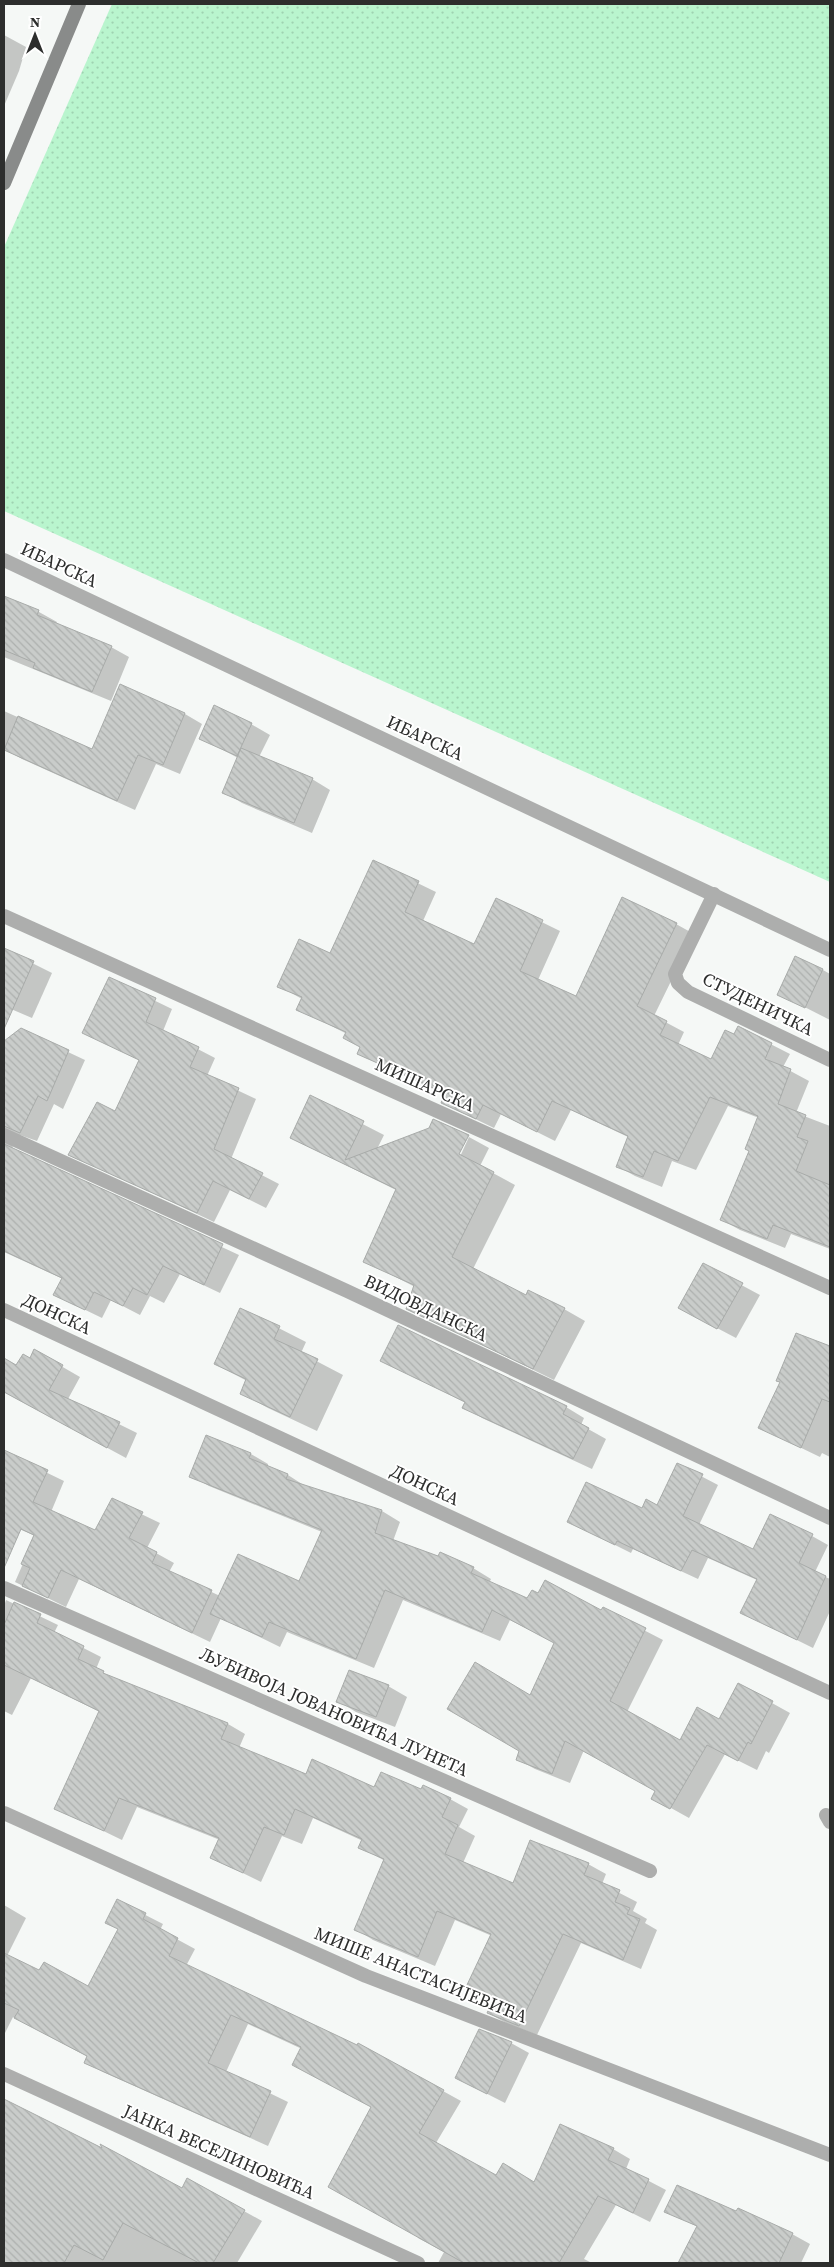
<svg xmlns="http://www.w3.org/2000/svg" width="834" height="2267" font-family="'Source Serif 4',serif">
<style>
.grass{fill:url(#grass-dots)}
.shadow{fill:#0003}
.building{fill:url(#building-back-hatch);stroke:#a8aba9}
.lines{fill:none;stroke-linecap:round;stroke-linejoin:round}
.service{stroke:#adaead;stroke-width:14}
.minor{stroke:#adaead;stroke-width:14}
.tertiary{stroke:#adaead;stroke-width:14}
.secondary{stroke:#898b8a;stroke-width:14}
.labels{text-anchor:middle;stroke-width:4;stroke-linejoin:round;paint-order:stroke}
.street-label{font-size:18px;fill:#2d2e2d;stroke:#fff}
</style>
<defs>
<pattern id="grass-dots" width="8" height="8" patternUnits="userSpaceOnUse" patternTransform="scale(1.25)"><rect width="8" height="8" fill="#b9f5ce"/><path d="M2 2h.1M6 6h.1" fill="none" stroke="#9fd2b1" stroke-width="1.8" stroke-linecap="round"/></pattern>
<pattern id="building-back-hatch" width="6" height="6" patternUnits="userSpaceOnUse" patternTransform="scale(1.25)"><rect width="6" height="6" fill="#c9ccca"/><path d="M-1 5l2 2M0 0l6 6M5-1l2 2" fill="none" stroke="#adb0ae"/></pattern>
</defs>
<rect width="100%" height="100%" fill="#f5f8f6"/>
<!-- grass -->
<path class="grass" d="M112 4H830V882L4 511V247Z"/>
<!-- shadow -->
<g class="shadow">
<path d="M4 35 26 47 19 71 4 106Z"/>
<path d="M4 597 39 612 57 622 56 624 111 647 129 657 111 701 4 657Z"/>
<path d="M121 686 185 714 202 724 180 774 156 764 135 810 22 759 4 749V711L93 751Z"/>
<path d="M251 724 270 735 259 757 312 779 330 790 312 833 242 803 224 792 238 758 201 738Z"/>
<path d="M374 862 436 892 423 921 475 946 497 900 560 931 538 980 576 997 676 924 694 934 654 1016 684 1032 678 1045 712 1060 735 1036 739 1028 790 1054 783 1067 809 1081 796 1113 830 1126V1249L791 1234 785 1248 740 1230 722 1220 750 1151 759 1118 728 1106 696 1170 672 1161 662 1187 635 1176 617 1166 628 1137 571 1110 555 1141 501 1114 494 1128 442 1103 446 1095 358 1054 361 1047 347 1034 298 1009 302 999 279 986 331 955Z"/>
<path d="M4 949 52 973 32 1018 4 1006Z"/>
<path d="M823 970 830 974V1020L779 994Z"/>
<path d="M110 979 172 1009 163 1031 215 1058 207 1076 256 1099 231 1159 279 1184 266 1208 230 1190 214 1222 70 1154 115 1113 139 1060 83 1032Z"/>
<path d="M21 1030 85 1060 63 1109 54 1104 37 1141 20 1135 12 1141 13 1150 239 1255 220 1293 180 1274 164 1303 150 1296 140 1315 111 1300 102 1318 71 1303 63 1279 4 1252V1042Z"/>
<path d="M310 1097 384 1135 377 1149 458 1161 469 1137 489 1148 480 1166 515 1185 473 1269 527 1296 564 1309 585 1321 554 1380 407 1308 415 1287 365 1261 396 1190 291 1138Z"/>
<path d="M704 1265 760 1295 736 1338 698 1318Z"/>
<path d="M241 1309 306 1342 301 1353 343 1375 317 1431 268 1408 242 1393 247 1381 215 1364Z"/>
<path d="M797 1335 830 1347V1457L822 1453 820 1457 760 1428 782 1383Z"/>
<path d="M35 1351 80 1377 68 1399 137 1433 126 1458 4 1392V1359L17 1366 30 1360Z"/>
<path d="M382 1360 566 1407 584 1418 581 1425 606 1439 592 1469 482 1418 464 1407 466 1403Z"/>
<path d="M207 1437 251 1454 268 1464V1467L288 1475 305 1486 382 1511 400 1522 393 1541 473 1568 491 1579 489 1583 528 1600 602 1611 603 1609 663 1640 627 1712 681 1742 719 1720 738 1684 790 1713 769 1753 766 1751 757 1770 725 1754 689 1818 653 1798 657 1791 584 1750 570 1783 535 1769 517 1759 531 1696 555 1643 510 1620 500 1641 403 1600 374 1668 287 1632 280 1647 221 1618 210 1642 79 1579 66 1607 15 1582 35 1536 4 1522V1452L64 1481 51 1512 95 1532 112 1500 160 1523 147 1548 174 1563 169 1572 220 1596 299 1583 322 1532 209 1486 191 1476Z"/>
<path d="M678 1464 718 1485 699 1525 754 1551 812 1536 828 1545 815 1572 830 1579V1611L813 1648 742 1613 757 1580 708 1558 698 1579 633 1549 631 1553 569 1522 658 1506Z"/>
<path d="M6 1600 58 1625 54 1633 101 1657 96 1669 120 1682 228 1724 245 1734 239 1748 306 1775 375 1789 422 1791 450 1799 468 1809 459 1827 475 1836 463 1863 513 1885 588 1864 606 1874 602 1884 637 1902 633 1911 647 1919 645 1923 657 1930 641 1969 581 1943 537 2035 506 2023 488 2013 494 2001 468 1987 492 1936 455 1920 435 1966 373 1940 356 1929 385 1861 360 1847 363 1841 313 1818 302 1844 282 1836 261 1882 212 1858 220 1840 137 1807 122 1840 56 1808 100 1712 31 1678 12 1715 4 1711V1606Z"/>
<path d="M388 1686 407 1697 395 1727 356 1712 338 1701Z"/>
<path d="M118 1901 163 1924 160 1930 195 1949 186 1966 357 2047 358 2044 461 2101 436 2143 496 2176 535 2183 613 2149 630 2159 626 2169 666 2190 650 2222 616 2205 584 2259 592 2263H438L444 2252 418 2238 373 2107 302 2049 248 2024 226 2072 288 2102 268 2146 103 2072 85 2062 88 2057 13 2017 4 2035V1905L26 1918 7 1956 40 1972 88 1988 119 1929Z"/>
<path d="M511 2043 529 2053 505 2103 456 2078Z"/>
<path d="M4 2100 182 2190 188 2180 262 2221 237 2263H4V2185L11 2171 4 2168Z"/>
<path d="M666 2211 737 2213 792 2234 810 2244 801 2263H679L698 2227Z"/>
</g>
<!-- building -->
<g class="building">
<path d="M4 596 39 610 37 615 112 646 92 692 33 668 35 663 4 650Z"/>
<path d="M120 684 185 713 163 765 138 755 117 801 4 750 18 716 92 749Z"/>
<path d="M214 705 252 723 237 756 199 739Z"/>
<path d="M241 748 313 778 294 823 222 793Z"/>
<path d="M373 860 419 881 405 912 474 944 496 898 543 920 520 971 576 996 622 897 677 923 637 1006 667 1021 660 1035 711 1059 725 1030 734 1034 738 1026 772 1043 765 1059 791 1069 778 1104 806 1115 797 1137 808 1141 796 1171 830 1185V1247L773 1225 767 1239 720 1220 749 1151 745 1149 758 1116 710 1097 678 1161 654 1151 643 1177 616 1167 628 1136 552 1101 537 1132 483 1105 476 1119 441 1103 445 1093 357 1054 360 1047 343 1038 346 1032 296 1010 302 997 277 987 299 939 330 953Z"/>
<path d="M4 948 34 961 4 1029Z"/>
<path d="M795 956 823 969 805 1008 777 995Z"/>
<path d="M109 977 156 998 146 1022 199 1047 190 1067 239 1088 214 1149 263 1173 249 1199 213 1181 197 1213 68 1155 97 1102 115 1111 139 1060 82 1033Z"/>
<path d="M21 1028 69 1050 47 1101 38 1096 20 1133 4 1126V1041Z"/>
<path d="M310 1095 364 1121 345 1160 429 1128 433 1119 469 1135 459 1154 494 1172 452 1257 526 1295 528 1290 565 1308 533 1369 406 1309 414 1285 363 1262 396 1189 290 1138Z"/>
<path d="M4 1144 223 1244 204 1285 163 1266 147 1295 133 1288 123 1306 94 1292 85 1310 53 1295 62 1278 4 1251Z"/>
<path d="M703 1263 743 1283 717 1329 678 1308Z"/>
<path d="M240 1308 280 1326 274 1339 318 1359 290 1417 240 1394 246 1379 214 1364Z"/>
<path d="M398 1325 567 1406 563 1414 589 1428 573 1459 462 1408 465 1402 380 1361Z"/>
<path d="M796 1333 830 1346V1402L822 1399 801 1448 758 1428 780 1382 776 1381Z"/>
<path d="M34 1349 63 1365 49 1390 120 1422 107 1448 4 1392V1358L16 1365 23 1354 30 1358Z"/>
<path d="M206 1435 251 1453 249 1458 288 1474 286 1479 382 1510 375 1533 438 1556 440 1552 474 1567 471 1573 527 1598 532 1590 538 1593 545 1580 601 1610 603 1607 646 1628 610 1701 680 1740 697 1707 719 1719 738 1683 773 1701 751 1744 748 1742 738 1761 707 1745 670 1809 651 1799 655 1791 565 1741 552 1774 516 1760 519 1751 447 1709 475 1662 530 1695 554 1643 492 1610 482 1632 385 1590 356 1659 269 1622 262 1637 210 1614 238 1554 299 1581 322 1530 189 1477Z"/>
<path d="M4 1450 48 1470 33 1502 95 1530 112 1498 143 1512 129 1538 157 1552 152 1563 212 1590 192 1633 61 1570 48 1598 22 1586 30 1568 21 1564 34 1535 21 1529 4 1568Z"/>
<path d="M677 1463 703 1474 683 1516 753 1549 770 1514 813 1534 799 1563 826 1576 797 1640 740 1613 757 1579 692 1550 681 1571 617 1541 615 1545 567 1522 586 1482 642 1508 646 1499 657 1505Z"/>
<path d="M14 1602 41 1614 37 1623 84 1646 78 1659 104 1671 103 1673 228 1723 221 1739 306 1774 312 1759 374 1787 381 1772 421 1789 423 1785 451 1798 442 1817 458 1825 445 1854 513 1883 530 1840 589 1863 584 1875 620 1890 615 1902 630 1908 627 1914 640 1919 623 1960 563 1934 519 2026 487 2013 493 2000 466 1987 491 1934 437 1911 418 1957 354 1930 384 1859 358 1848 362 1839 295 1809 284 1835 264 1827 243 1873 210 1858 219 1838 119 1798 104 1831 54 1809 99 1711 4 1665V1625Z"/>
<path d="M349 1670 389 1685 376 1717 336 1702Z"/>
<path d="M117 1899 146 1913 143 1919 178 1938 169 1956 357 2045 358 2043 444 2090 419 2133 496 2175 503 2163 534 2182 560 2124 614 2148 608 2160 649 2179 633 2213 598 2196 559 2263H464L328 2187 371 2107 292 2065 301 2047 231 2015 208 2063 271 2091 250 2137 84 2063 87 2056 14 2018 19 2010 4 2003V1953L39 1970 44 1962 88 1986 118 1929 105 1923Z"/>
<path d="M479 2029 512 2042 487 2094 455 2078Z"/>
<path d="M4 2099 102 2148 100 2144 182 2188 187 2178 245 2210 213 2263H199L123 2223 103 2260 74 2245 64 2263H4Z"/>
<path d="M677 2185 736 2211 738 2208 793 2233 779 2263H678L697 2226 664 2212Z"/>
</g>
<g class="lines">
<!-- service -->
<path class="service" d="M826 1815 830 1822"/>
<!-- minor -->
<g class="minor">
<path d="M714 894 675 974 678 983 688 992 830 1060"/>
<path d="M4 916 830 1288"/>
<path d="M4 1135 347 1291 830 1518"/>
<path d="M4 1310 830 1693"/>
<path d="M4 1588 650 1871"/>
<path d="M4 1813 366 1976 830 2155"/>
<path d="M4 2074 418 2263"/>
</g>
<!-- tertiary -->
<path class="tertiary" d="M4 560 830 950"/>
<!-- secondary -->
<path class="secondary" d="M4 183 79 4"/>
</g>
<g class="labels">
<!-- street labels -->
<g class="street-label">
<text transform="translate(59 565) rotate(25)" y="6">ИБАРСКА</text>
<text transform="translate(425 738) rotate(25)" y="6">ИБАРСКА</text>
<text transform="translate(758 1004) rotate(26)" y="6">СТУДЕНИЧКА</text>
<text transform="translate(425 1085) rotate(24)" y="6">МИШАРСКА</text>
<text transform="translate(426 1308) rotate(25)" y="6">ВИДОВДАНСКА</text>
<text transform="translate(57 1314) rotate(25)" y="6">ДОНСКА</text>
<text transform="translate(425 1485) rotate(25)" y="6">ДОНСКА</text>
<text transform="translate(334 1712) rotate(24)" y="6">ЉУБИВОЈА ЈОВАНОВИЋА ЛУНЕТА</text>
<text transform="translate(421 1975) rotate(22)" y="6">МИШЕ АНАСТАСИЈЕВИЋА</text>
<text transform="translate(219 2152) rotate(24)" y="6">ЈАНКА ВЕСЕЛИНОВИЋА</text>
</g>
</g>
<!-- border -->
<rect width="834" height="2267" fill="none" stroke="#2d2e2d" stroke-width="10"/>
<!-- north arrow -->
<g transform="translate(35 35)" stroke="#ffffff" stroke-width="4" paint-order="stroke">
<path d="M0-4L9 19L0 12L-9 19Z" fill="#2d2e2d"/>
<text y="-8" font-size="14" font-weight="bold" text-anchor="middle" fill="#2d2e2d">N</text>
</g>
</svg>
